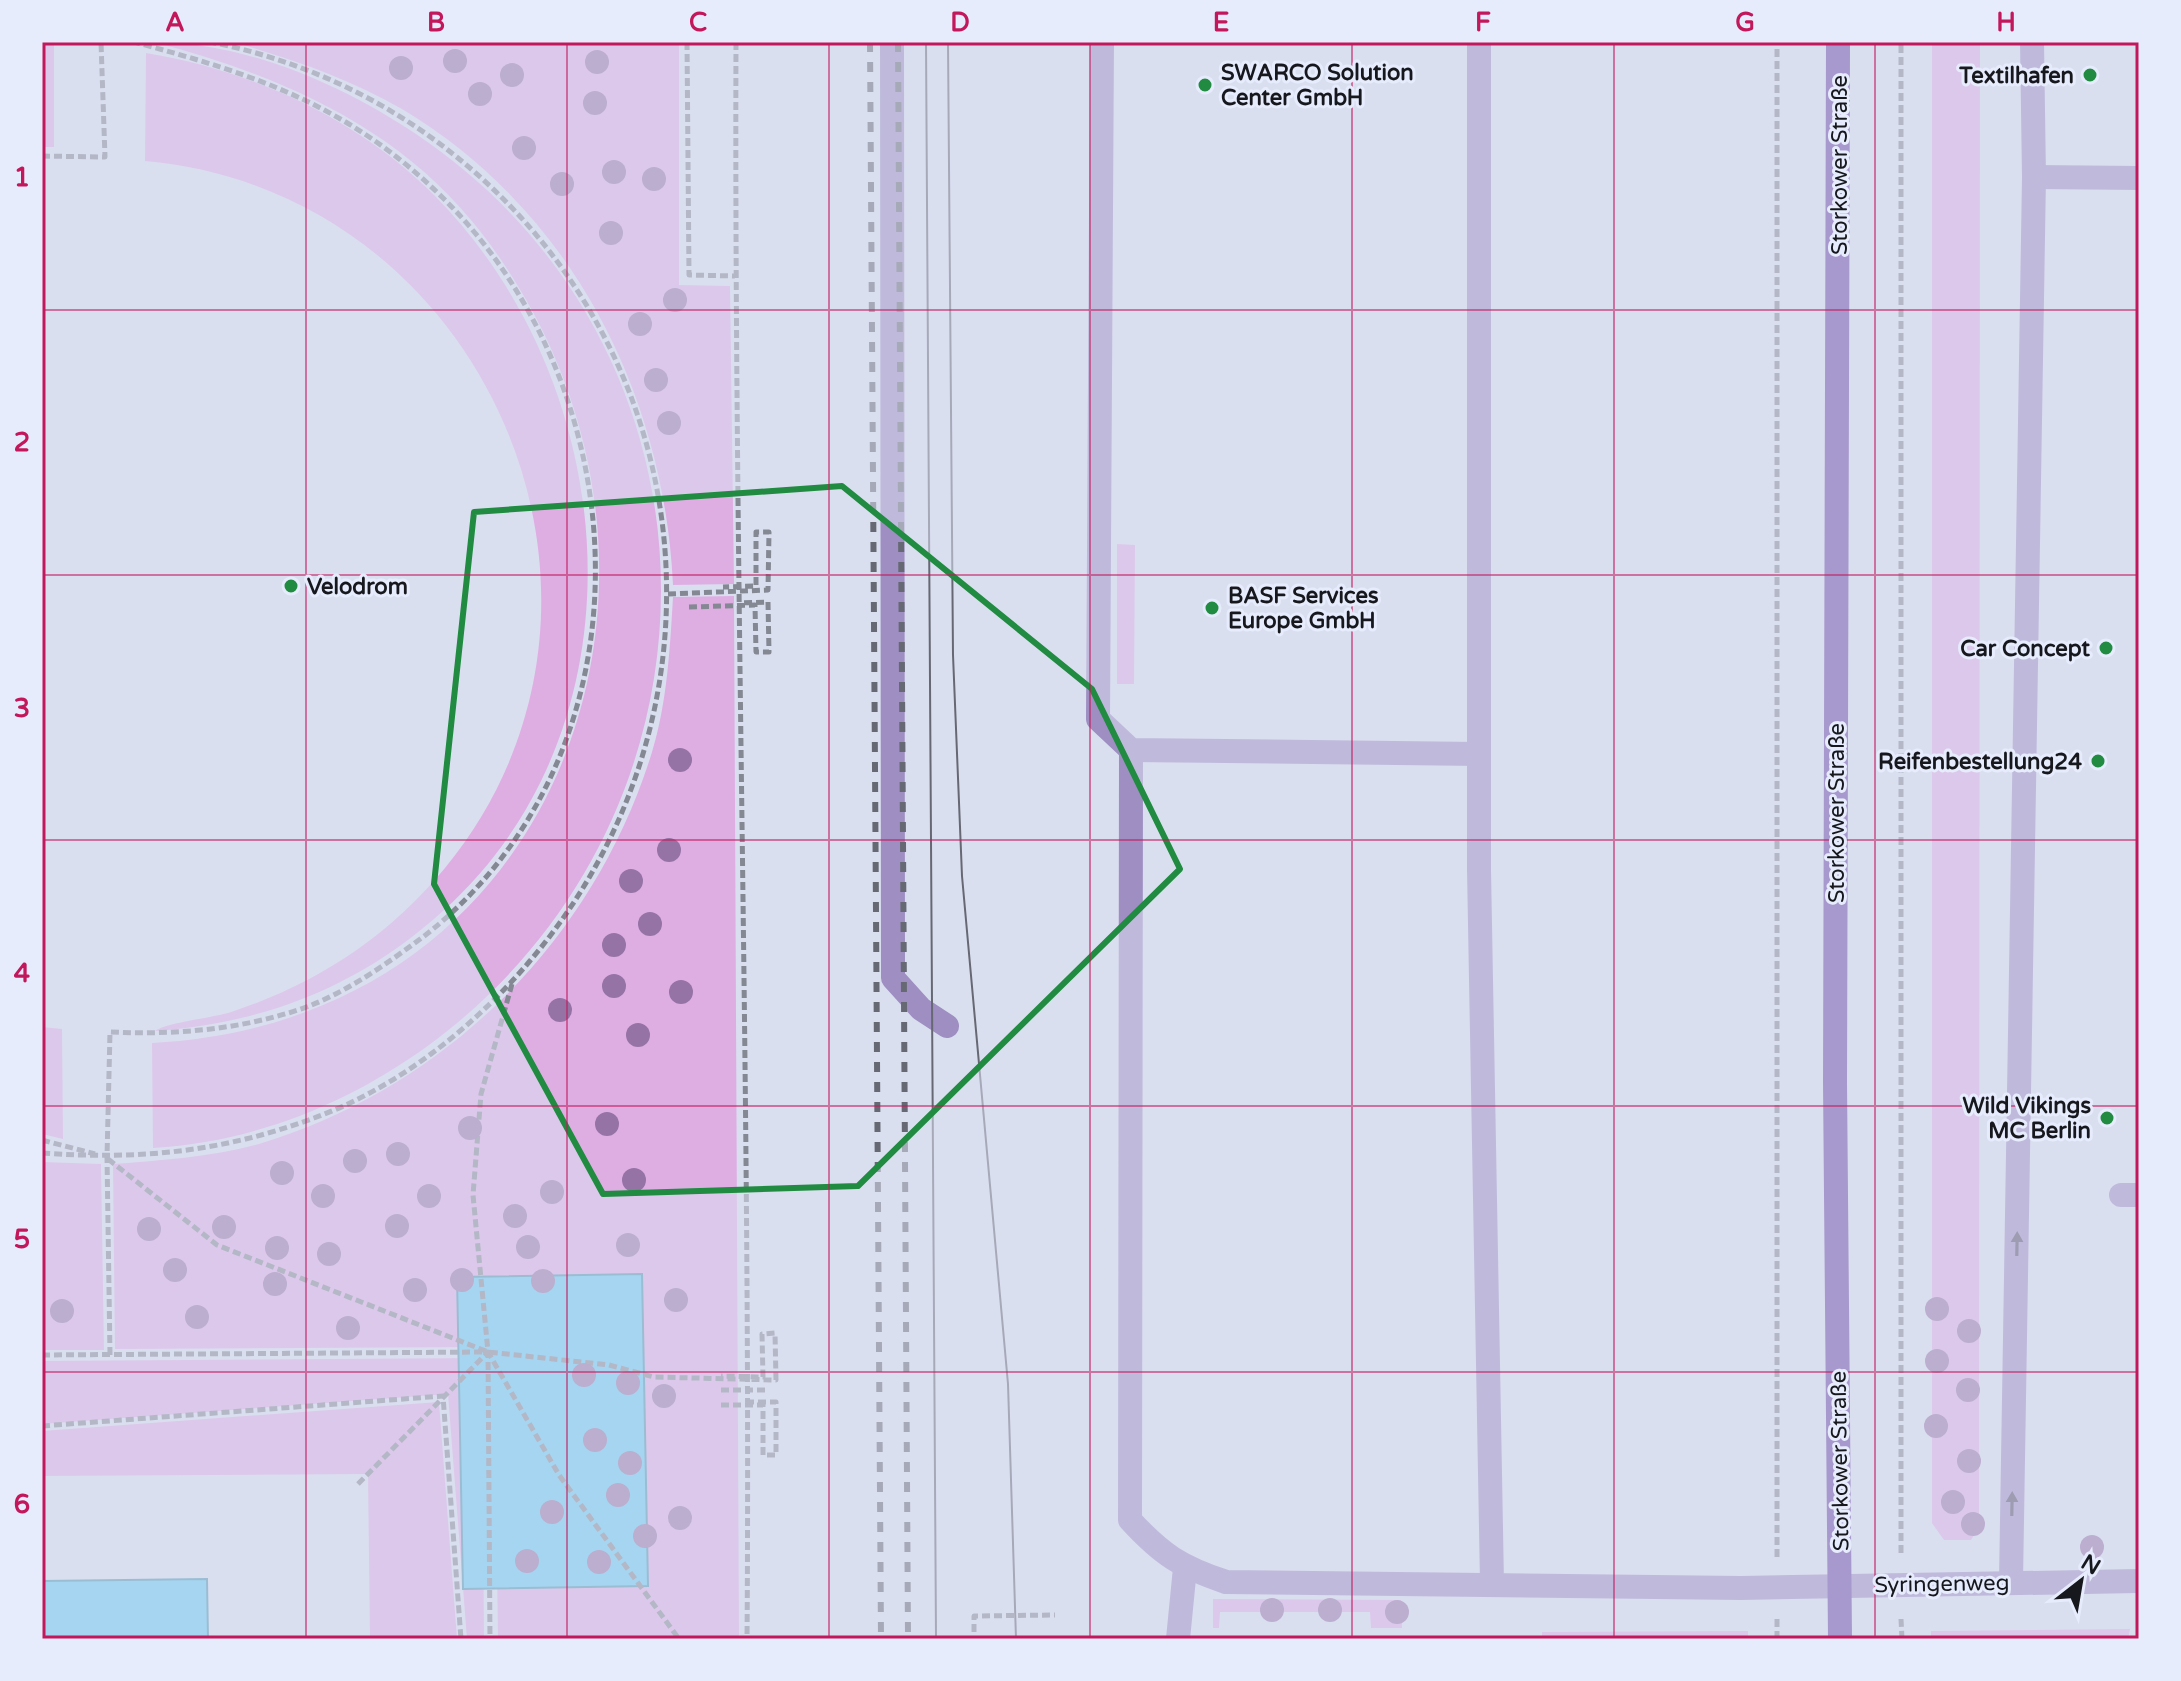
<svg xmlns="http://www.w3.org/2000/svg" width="2181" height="1681" font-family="'Varela Round',sans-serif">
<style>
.green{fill:#deaee3}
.water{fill:#65cbef;stroke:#4d95b0;stroke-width:2}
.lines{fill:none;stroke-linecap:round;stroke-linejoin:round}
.path{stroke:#848893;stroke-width:5;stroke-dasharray:8 4;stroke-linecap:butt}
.minor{stroke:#9e8ec1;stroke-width:24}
.major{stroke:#6946a2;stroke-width:24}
.tram{stroke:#666973;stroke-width:2}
.rail{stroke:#666973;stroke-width:6;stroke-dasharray:10 10;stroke-linecap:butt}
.path-bridge{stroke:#848893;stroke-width:5;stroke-dasharray:8 4;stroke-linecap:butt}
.tree{fill:#9673a5}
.oneway{fill:#534d67}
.marked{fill:none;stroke:#208b41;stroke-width:6;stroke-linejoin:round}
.grid{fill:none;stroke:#c2185b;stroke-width:2;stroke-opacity:0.55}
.poi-dot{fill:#208b41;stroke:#e7ecfd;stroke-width:3}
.labels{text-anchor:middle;stroke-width:6;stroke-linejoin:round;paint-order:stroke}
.poi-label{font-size:22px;font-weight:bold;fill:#16181d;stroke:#e7ecfd;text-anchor:end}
.street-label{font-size:22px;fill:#16181d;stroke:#e7ecfd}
.neatline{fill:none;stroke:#c2185b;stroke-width:3}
.grid-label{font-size:26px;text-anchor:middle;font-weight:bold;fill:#c2185b}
</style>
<rect width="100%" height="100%" fill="#dadff0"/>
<!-- green -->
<g class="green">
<path d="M153 42C245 42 341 84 416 134 741 352 740 816 429 1045 348 1104 254 1142 153 1148L152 1043C585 1020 729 533 471 220 390 122 272 73 153 42Z"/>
<path d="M233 42H679V285L730 286 734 584 673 585C664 393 571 210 402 109 348 78 292 59 233 42Z"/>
<path d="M1932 42H1980L1979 1527 1971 1540H1944L1932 1523Z"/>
<path d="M54 43V147H42V44Z"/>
<path d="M146 53C251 70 359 119 434 195 623 385 651 724 443 911 360 986 266 1023 155 1031 167 1022 215 1018 234 1011 318 983 389 936 445 868 664 601 486 191 145 161Z"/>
<path d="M1117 544 1135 545 1134 684H1117Z"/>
<path d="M734 596 739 1639H498L494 1347 115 1349 113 1164C162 1160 214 1157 262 1143 448 1086 595 938 652 752 667 703 670 649 673 597Z"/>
<path d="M42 1027 62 1029 63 1139 42 1134Z"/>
<path d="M42 1162 101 1164 104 1350H42Z"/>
<path d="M482 1358 484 1639H467L448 1394 42 1424V1361Z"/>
<path d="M439 1402 457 1639H370L368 1474 42 1476V1431Z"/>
<path d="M1213 1599 1401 1600 1402 1628H1371L1370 1612H1220L1219 1628H1213Z"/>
<path d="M2130 1629 2128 1639H1931V1631Z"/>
<path d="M1748 1631V1639H1542V1632Z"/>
</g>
<!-- water -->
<g class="water">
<path d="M642 1274 648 1586 463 1589 457 1277Z"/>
<path d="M207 1579 208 1639H42V1581Z"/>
</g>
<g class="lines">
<!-- path -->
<g class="path">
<path d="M687 42 689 275 735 276"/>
<path d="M736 42C734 574 751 1107 747 1639"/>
<path d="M42 156 105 157 101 42"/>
<path d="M668 594 768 590 769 532H756V586L723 587"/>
<path d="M689 607 755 605 756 652H769L768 602 740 603"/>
<path d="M512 984 481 1094 473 1195 488 1352 559 1475 679 1639"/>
<path d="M42 1140 95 1154"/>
<path d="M42 1153C140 1160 222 1152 314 1118 397 1088 473 1028 529 962 725 733 711 395 491 187 413 113 317 63 210 42"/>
<path d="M108 1159 217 1245 488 1352 609 1365 654 1377 776 1380 775 1333 762 1334 763 1377 721 1376"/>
<path d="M42 1355 488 1352 490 1639"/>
<path d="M110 1355 107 1157 110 1032C173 1035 237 1030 298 1010 343 995 385 965 423 937 655 757 644 397 443 198 350 106 257 75 134 42"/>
<path d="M721 1390H769"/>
<path d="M721 1405H763V1455H776V1402H749"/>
<path d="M42 1426 443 1396 461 1639"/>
<path d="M358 1484 487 1353"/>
<path d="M1901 1553V42"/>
<path d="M1777 1557V42"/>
<path d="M1901 1619 1902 1639"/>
<path d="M1777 1639V1619"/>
</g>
<!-- minor -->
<g class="minor">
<path d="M892 42 893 978 921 1009 947 1026"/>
<path d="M1102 42 1098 719 1131 750 1479 754"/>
<path d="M1479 42V869L1492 1583"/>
<path d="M2034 177 2139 178"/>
<path d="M1131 750 1130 1520C1162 1555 1181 1567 1226 1582L1741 1588 2139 1581"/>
<path d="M2121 1195H2139"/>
<path d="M2011 1582 2034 177 2032 42"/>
<path d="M1178 1639 1185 1568"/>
</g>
<!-- major -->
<path class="major" d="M1838 42 1835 1083 1840 1639"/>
<!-- tram -->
<g class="tram">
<path d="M926 42 936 1639"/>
<path d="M948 42 953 655 962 876 1008 1384 1016 1639"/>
</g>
<!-- rail -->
<g class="rail">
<path d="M870 42 881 1639"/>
<path d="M898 42 908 1639"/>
</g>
<!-- path-bridge -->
<path class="path-bridge" d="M974 1632V1616L1055 1615"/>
</g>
<!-- trees -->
<g class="tree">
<circle cx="455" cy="61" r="12"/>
<circle cx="597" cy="62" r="12"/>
<circle cx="401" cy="68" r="12"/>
<circle cx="512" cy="75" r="12"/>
<circle cx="480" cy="94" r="12"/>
<circle cx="595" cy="103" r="12"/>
<circle cx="524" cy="148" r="12"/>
<circle cx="614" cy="172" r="12"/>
<circle cx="654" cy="179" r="12"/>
<circle cx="562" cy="184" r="12"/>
<circle cx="611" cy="233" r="12"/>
<circle cx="675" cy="300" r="12"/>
<circle cx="640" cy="324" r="12"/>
<circle cx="656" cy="380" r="12"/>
<circle cx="669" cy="423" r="12"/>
<circle cx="680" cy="760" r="12"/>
<circle cx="669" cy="850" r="12"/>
<circle cx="631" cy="881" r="12"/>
<circle cx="650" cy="924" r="12"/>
<circle cx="614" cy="945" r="12"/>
<circle cx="614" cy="986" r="12"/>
<circle cx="681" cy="992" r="12"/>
<circle cx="560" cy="1010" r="12"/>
<circle cx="638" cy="1035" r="12"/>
<circle cx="607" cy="1124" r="12"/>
<circle cx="470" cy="1128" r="12"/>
<circle cx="398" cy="1154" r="12"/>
<circle cx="355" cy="1161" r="12"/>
<circle cx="282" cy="1173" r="12"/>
<circle cx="634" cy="1180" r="12"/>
<circle cx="552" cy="1192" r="12"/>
<circle cx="323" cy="1196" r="12"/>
<circle cx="429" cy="1196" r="12"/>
<circle cx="515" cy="1216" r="12"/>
<circle cx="397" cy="1226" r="12"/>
<circle cx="224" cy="1227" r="12"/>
<circle cx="149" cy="1229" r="12"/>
<circle cx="628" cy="1245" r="12"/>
<circle cx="528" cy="1247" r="12"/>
<circle cx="277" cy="1248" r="12"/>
<circle cx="329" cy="1254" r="12"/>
<circle cx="175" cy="1270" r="12"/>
<circle cx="462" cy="1280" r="12"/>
<circle cx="543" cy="1281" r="12"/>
<circle cx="275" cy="1284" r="12"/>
<circle cx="415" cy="1290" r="12"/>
<circle cx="676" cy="1300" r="12"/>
<circle cx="1937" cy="1309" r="12"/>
<circle cx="62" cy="1311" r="12"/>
<circle cx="197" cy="1317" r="12"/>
<circle cx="348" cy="1328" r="12"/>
<circle cx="1969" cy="1331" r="12"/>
<circle cx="1937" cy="1361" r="12"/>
<circle cx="584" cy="1375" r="12"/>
<circle cx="628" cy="1383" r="12"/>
<circle cx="1968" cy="1390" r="12"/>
<circle cx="664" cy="1396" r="12"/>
<circle cx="1936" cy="1426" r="12"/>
<circle cx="595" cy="1440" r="12"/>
<circle cx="1969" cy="1461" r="12"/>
<circle cx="630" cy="1463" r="12"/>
<circle cx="618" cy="1495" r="12"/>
<circle cx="1953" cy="1502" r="12"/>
<circle cx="552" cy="1512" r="12"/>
<circle cx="680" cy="1518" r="12"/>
<circle cx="1973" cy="1524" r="12"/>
<circle cx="645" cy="1536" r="12"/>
<circle cx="2092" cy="1547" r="12"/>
<circle cx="527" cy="1561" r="12"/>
<circle cx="599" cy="1562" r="12"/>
<circle cx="1272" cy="1610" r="12"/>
<circle cx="1330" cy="1610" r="12"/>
<circle cx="1397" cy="1612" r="12"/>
</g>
<!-- one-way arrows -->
<defs><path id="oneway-solid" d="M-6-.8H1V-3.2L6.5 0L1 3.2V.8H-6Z" transform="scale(2)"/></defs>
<g class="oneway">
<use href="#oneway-solid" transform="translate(2017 1244) rotate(-89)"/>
<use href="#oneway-solid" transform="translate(2012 1504) rotate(-89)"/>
</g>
<!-- marked area -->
<path d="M0 0H2181V1681H0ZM842 486 1092 689 1180 869 858 1186 603 1194 434 884 474 512Z" fill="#dadff0" fill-opacity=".55" fill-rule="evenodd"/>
<path class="marked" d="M842 486 1092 689 1180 869 858 1186 603 1194 434 884 474 512Z"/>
<!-- grid -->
<path class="grid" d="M306 42V1639M567 42V1639M829 42V1639M1090 42V1639M1352 42V1639M1614 42V1639M1875 42V1639M42 310H2139M42 575H2139M42 840H2139M42 1106H2139M42 1372H2139"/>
<!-- markers -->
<g class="poi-dot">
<circle cx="2090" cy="75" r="8"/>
<circle cx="1205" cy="85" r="8"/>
<circle cx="291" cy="586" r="8"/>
<circle cx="1212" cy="608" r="8"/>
<circle cx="2106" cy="648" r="8"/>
<circle cx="2098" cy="761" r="8"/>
<circle cx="2107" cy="1118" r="8"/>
</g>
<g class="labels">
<!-- poi labels -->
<g class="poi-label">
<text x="1221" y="80" text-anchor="start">SWARCO Solution<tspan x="1221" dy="25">Center GmbH</tspan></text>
<text x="2074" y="83">Textilhafen</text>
<text x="307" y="594" text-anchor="start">Velodrom</text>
<text x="1228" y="603" text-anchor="start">BASF Services<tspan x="1228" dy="25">Europe GmbH</tspan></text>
<text x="2090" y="656">Car Concept</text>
<text x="2082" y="769">Reifenbestellung24</text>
<text x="2091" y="1113">Wild Vikings<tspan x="2091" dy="25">MC Berlin</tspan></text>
</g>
<!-- street labels -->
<g class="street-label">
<text transform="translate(1839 165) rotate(-90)" y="8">Storkower Straße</text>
<text transform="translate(1836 813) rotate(-90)" y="8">Storkower Straße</text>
<text transform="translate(1839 1461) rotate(-91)" y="8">Storkower Straße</text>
<text transform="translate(1942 1583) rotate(-1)" y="8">Syringenweg</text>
</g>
</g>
<!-- border -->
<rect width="2181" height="1681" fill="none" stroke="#e7ecfd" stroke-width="88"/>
<!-- north arrow -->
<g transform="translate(2081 1581) rotate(31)" stroke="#e7ecfd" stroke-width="6" paint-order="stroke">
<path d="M0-6L14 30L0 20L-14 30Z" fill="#16181d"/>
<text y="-12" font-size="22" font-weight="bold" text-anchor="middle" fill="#16181d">N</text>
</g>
<rect x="44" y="44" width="2093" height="1593" class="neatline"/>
<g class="grid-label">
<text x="175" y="31">A</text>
<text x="436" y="31">B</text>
<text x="698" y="31">C</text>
<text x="960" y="31">D</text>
<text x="1221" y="31">E</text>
<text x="1483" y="31">F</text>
<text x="1745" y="31">G</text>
<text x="2006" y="31">H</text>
<text x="22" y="186">1</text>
<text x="22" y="451">2</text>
<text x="22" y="717">3</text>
<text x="22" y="982">4</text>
<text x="22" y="1248">5</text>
<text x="22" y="1513">6</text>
</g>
</svg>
